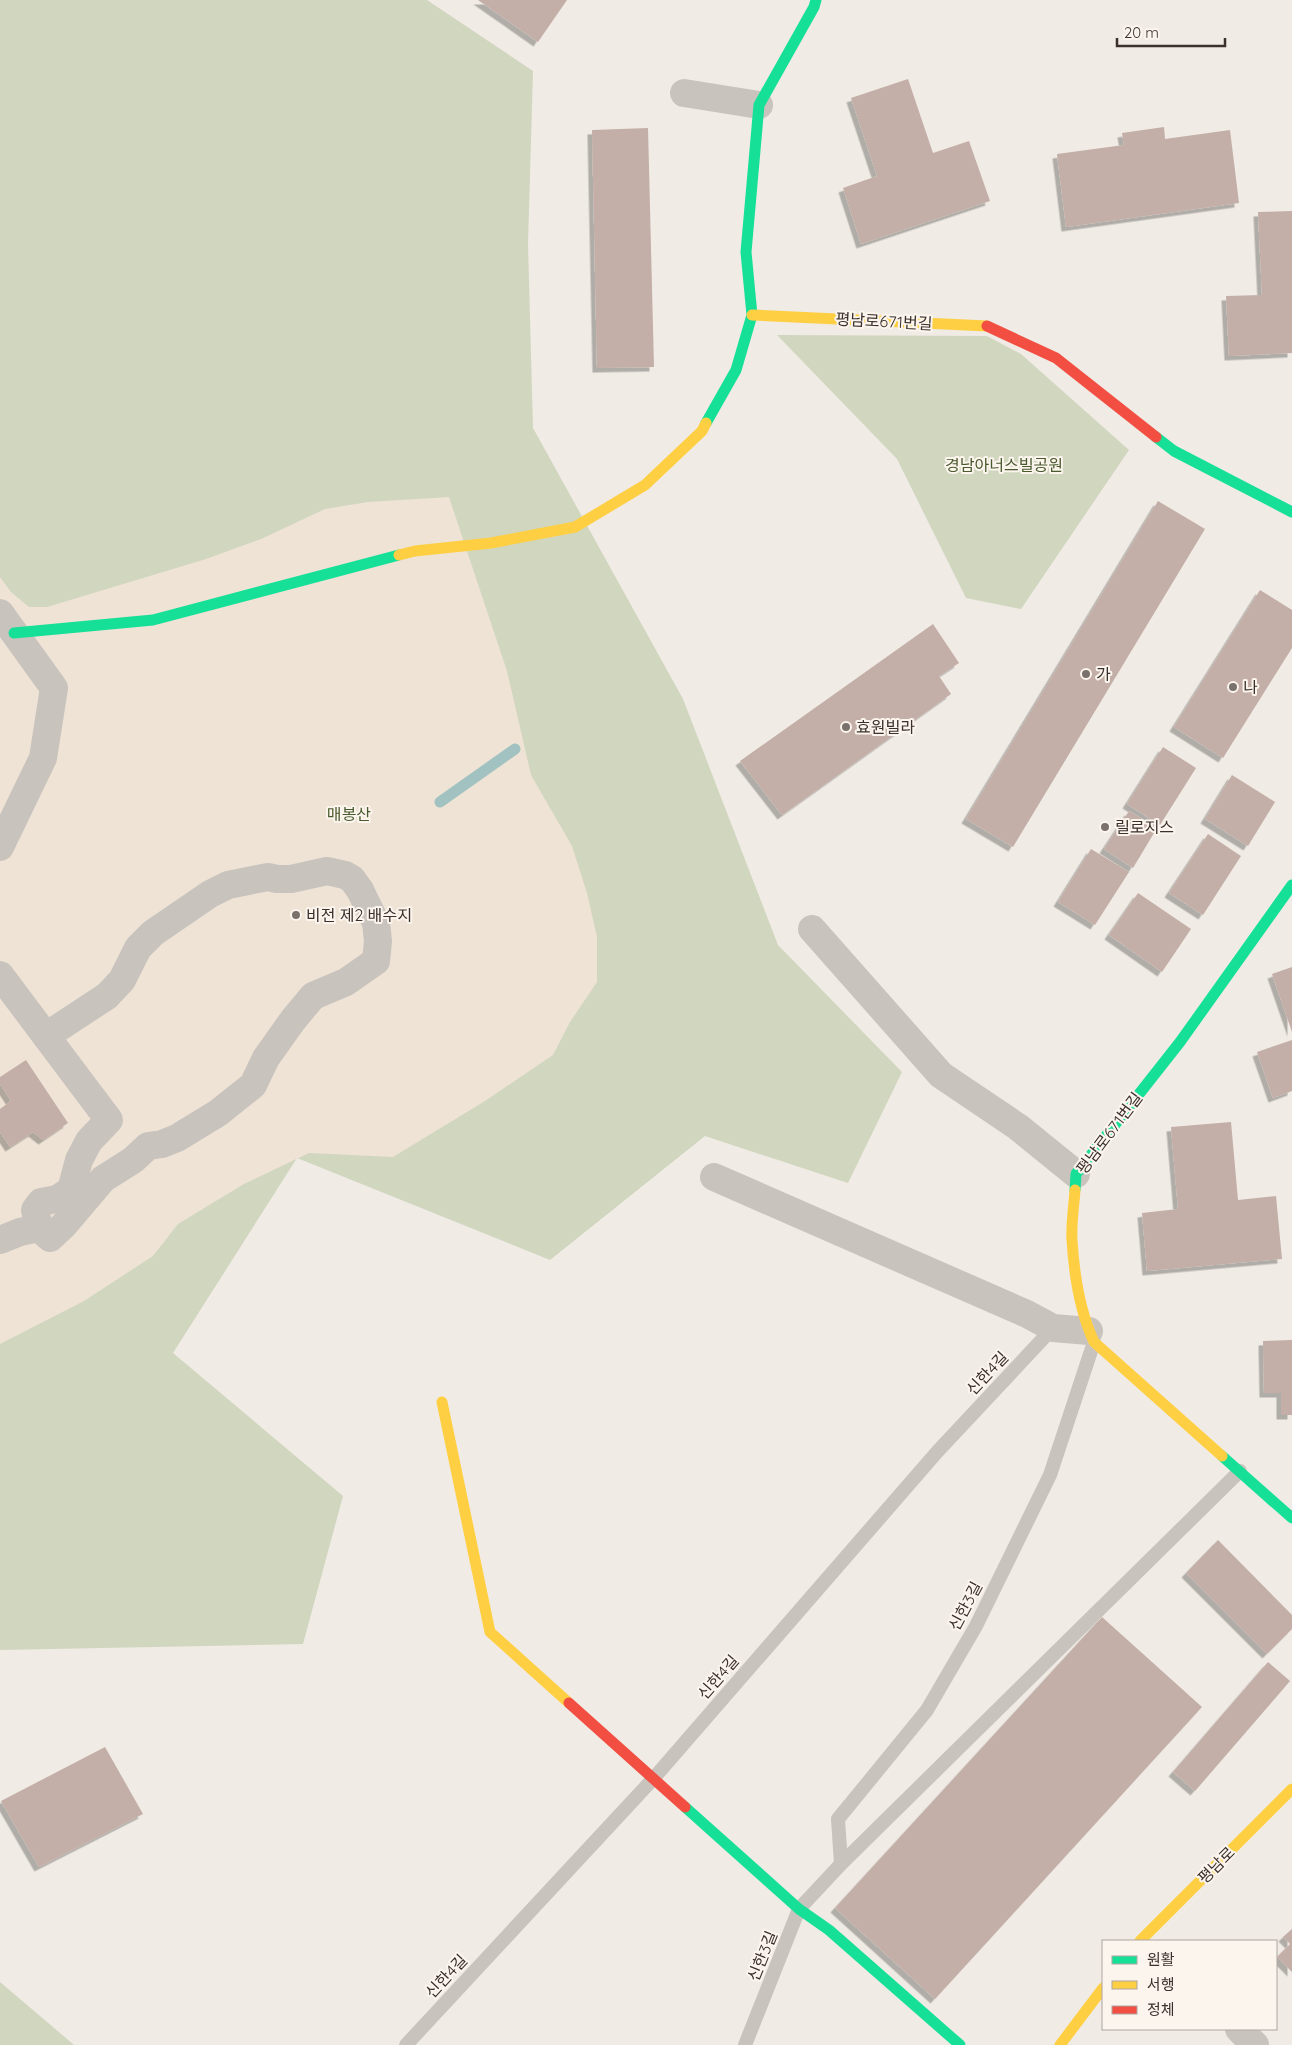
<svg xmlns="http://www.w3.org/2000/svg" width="1292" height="2045" font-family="Quicksand,'Noto Sans KR',sans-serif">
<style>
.green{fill:#d1d6bf}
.plaza{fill:#eee3d5}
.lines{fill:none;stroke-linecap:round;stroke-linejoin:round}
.stream{stroke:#a1c2c1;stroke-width:11}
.building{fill:#c3afa7;filter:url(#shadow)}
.lane{stroke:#c9c3be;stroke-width:14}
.street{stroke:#c9c3be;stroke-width:28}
.fast{stroke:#16e098;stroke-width:11}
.slow{stroke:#ffcf43;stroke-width:11}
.jam{stroke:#f24e42;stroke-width:11}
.poi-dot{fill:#7a716c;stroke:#fbf5ee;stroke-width:2}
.labels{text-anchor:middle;stroke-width:4;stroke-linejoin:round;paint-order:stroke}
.street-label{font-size:16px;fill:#3b302b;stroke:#fbf5ee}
.park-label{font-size:16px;fill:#4a5a2e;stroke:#fbf5ee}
.poi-label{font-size:16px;fill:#3b302b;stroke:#fbf5ee;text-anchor:start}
</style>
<defs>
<filter id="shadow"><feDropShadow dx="-4.5" dy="4.5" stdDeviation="0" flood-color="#0004"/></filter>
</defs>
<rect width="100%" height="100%" fill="#f0ebe5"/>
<!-- green -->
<g class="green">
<path d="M0 0H427L533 71 528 244 533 428 683 699 778 945 902 1072 848 1183 705 1136 550 1260 297 1158 173 1353 343 1496 303 1644 0 1650Z"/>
<path d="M777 335 987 336 1021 354 1129 450 1021 609 966 598 897 459Z"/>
<path d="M0 1982 74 2045H0Z"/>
</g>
<!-- plaza -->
<path class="plaza" d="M449 497 507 671 531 775 572 846 587 893 597 937V982L570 1022 553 1055 485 1101 393 1157 309 1153 244 1184 178 1224 153 1256 84 1301 0 1344V577L11 592 29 607H47L206 559 261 539 325 509 368 502Z"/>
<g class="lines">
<!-- stream -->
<path class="stream" d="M440 802 515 749"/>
</g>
<!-- building -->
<g class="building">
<path d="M478 0H567L538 42Z"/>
<path d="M908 79 933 153 969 141 990 201 861 244 843 188 877 176 851 98Z"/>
<path d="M1164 127 1165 139 1230 130 1239 203 1066 227 1057 154 1124 145 1122 133Z"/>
<path d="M648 128 654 367 597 368 592 130Z"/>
<path d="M1292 211V353L1229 356 1226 296 1262 295 1258 212Z"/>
<path d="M1158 501 1205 529 1013 847 966 819Z"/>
<path d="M1260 590 1292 610V648L1223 758 1174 727Z"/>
<path d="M933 624 959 663 939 676 951 694 782 815 740 761Z"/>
<path d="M1163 747 1196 768 1160 825 1127 804Z"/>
<path d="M1232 775 1275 802 1248 846 1205 819Z"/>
<path d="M1129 811 1157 828 1133 868 1104 849Z"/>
<path d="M1208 834 1241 856 1203 915 1169 893Z"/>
<path d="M1091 849 1129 872 1095 925 1058 902Z"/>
<path d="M1138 893 1191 929 1162 972 1109 935Z"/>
<path d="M1292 967V1032L1272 974Z"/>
<path d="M1292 1040V1091L1273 1098 1257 1052Z"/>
<path d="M26 1060 68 1123 43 1140 33 1132 10 1147 0 1132V1109L11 1101 0 1084V1077Z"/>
<path d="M1231 1122 1238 1200 1276 1196 1282 1259 1147 1271 1142 1213 1178 1209 1171 1127Z"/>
<path d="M1292 1340V1415H1281V1393H1264L1263 1341Z"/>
<path d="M1218 1540 1292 1615V1629L1267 1654 1186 1573Z"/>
<path d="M1102 1617 1202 1707 935 1999 835 1908Z"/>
<path d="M1268 1662 1290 1681 1195 1791 1173 1772Z"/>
<path d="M105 1747 143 1814 39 1867 1 1801Z"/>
<path d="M1292 1929V1972L1277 1957 1290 1944 1283 1937Z"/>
</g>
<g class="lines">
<!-- lane -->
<g class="lane">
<path d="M841 1864 838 1819 927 1710 976 1626 1050 1475 1094 1342"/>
<path d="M406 2045 653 1779 937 1452 1053 1328"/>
<path d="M745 2045 799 1909 841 1864 1240 1471"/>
</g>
<!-- street -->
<g class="street">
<path d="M684 93 759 105"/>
<path d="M0 613 54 688 43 758 0 847"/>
<path d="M812 929 941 1075 1018 1127 1076 1174"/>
<path d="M0 975 109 1120 89 1141 79 1160 71 1190 57 1199 41 1202 35 1210 39 1228 20 1232 0 1240"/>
<path d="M714 1177 1027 1314 1053 1328 1089 1331"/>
<path d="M39 1228 50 1238 64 1225 103 1179 133 1160 148 1146 162 1144 177 1138 218 1113 253 1085 266 1058 293 1020 313 996 346 982 376 961 378 941 376 923 360 890 352 879 345 875 327 871 291 879H277L268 877 228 885 210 894 153 933 138 948 122 980 107 996 46 1036"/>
<path d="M1239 2029 1255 2045"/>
</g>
<!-- fast -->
<g class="fast">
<path d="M706 423 736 370 752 315 746 252 759 105 814 7 816 0"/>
<path d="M1156 437 1174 451 1292 512"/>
<path d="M14 633 153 620 399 555"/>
<path d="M1075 1190 1076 1174 1180 1042 1292 885"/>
<path d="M1222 1456 1292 1518"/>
<path d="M685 1807 799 1909 829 1930 960 2045"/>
</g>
<!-- slow -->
<g class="slow">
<path d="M752 315 987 326"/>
<path d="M399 555 415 551 491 543 575 527 645 485 702 431 706 423"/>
<path d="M1075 1190C1074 1206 1071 1223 1072 1240 1074 1273 1080 1312 1094 1342L1222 1456"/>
<path d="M442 1402 490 1632 569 1703"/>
<path d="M1140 1941 1292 1789"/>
<path d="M1060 2045 1103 1988"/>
</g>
<!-- jam -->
<g class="jam">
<path d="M987 326 1056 358 1156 437"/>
<path d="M569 1703 685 1807"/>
</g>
</g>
<!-- markers -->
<g class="poi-dot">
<circle cx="1086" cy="674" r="5"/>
<circle cx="1233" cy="687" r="5"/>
<circle cx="846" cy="727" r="5"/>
<circle cx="1105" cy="827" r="5"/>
<circle cx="296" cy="915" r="5"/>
</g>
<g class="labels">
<!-- street labels -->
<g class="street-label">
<text transform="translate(884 321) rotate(3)" y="6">평남로671번길</text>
<text transform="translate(1109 1133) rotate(-53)" y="6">평남로671번길</text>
<text transform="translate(987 1373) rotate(-47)" y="6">신한4길</text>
<text transform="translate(965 1606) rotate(-62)" y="6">신한3길</text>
<text transform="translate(718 1677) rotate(-49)" y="6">신한4길</text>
<text transform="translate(1216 1865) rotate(-45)" y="6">평남로</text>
<text transform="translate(762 1956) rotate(-68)" y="6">신한3길</text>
<text transform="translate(446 1976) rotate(-47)" y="6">신한4길</text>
</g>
<!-- park labels -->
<g class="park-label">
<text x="1004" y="471">경남아너스빌공원</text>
<text x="349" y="820">매봉산</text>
</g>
<!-- poi labels -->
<g class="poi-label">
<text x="1096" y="680">가</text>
<text x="1243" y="693">나</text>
<text x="856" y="733">효원빌라</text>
<text x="1115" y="833">릴로지스</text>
<text x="306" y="921">비전 제2 배수지</text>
</g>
</g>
<!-- legend -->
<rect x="1102" y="1940" width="175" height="90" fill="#fbf5ee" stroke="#aea6a0"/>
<rect x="1112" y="1956" width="25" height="8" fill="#16e098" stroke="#aea6a0"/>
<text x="1147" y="1965" font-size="15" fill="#3b302b">원활</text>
<rect x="1112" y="1981" width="25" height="8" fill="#ffcf43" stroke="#aea6a0"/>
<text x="1147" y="1990" font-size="15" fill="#3b302b">서행</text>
<rect x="1112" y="2006" width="25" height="8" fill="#f24e42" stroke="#aea6a0"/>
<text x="1147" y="2015" font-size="15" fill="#3b302b">정체</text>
<!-- scale -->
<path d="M1117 38v8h108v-8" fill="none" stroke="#3b302b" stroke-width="2.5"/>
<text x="1124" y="38" font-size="15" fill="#3b302b" stroke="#fbf5ee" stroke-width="4" paint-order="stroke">20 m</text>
</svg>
